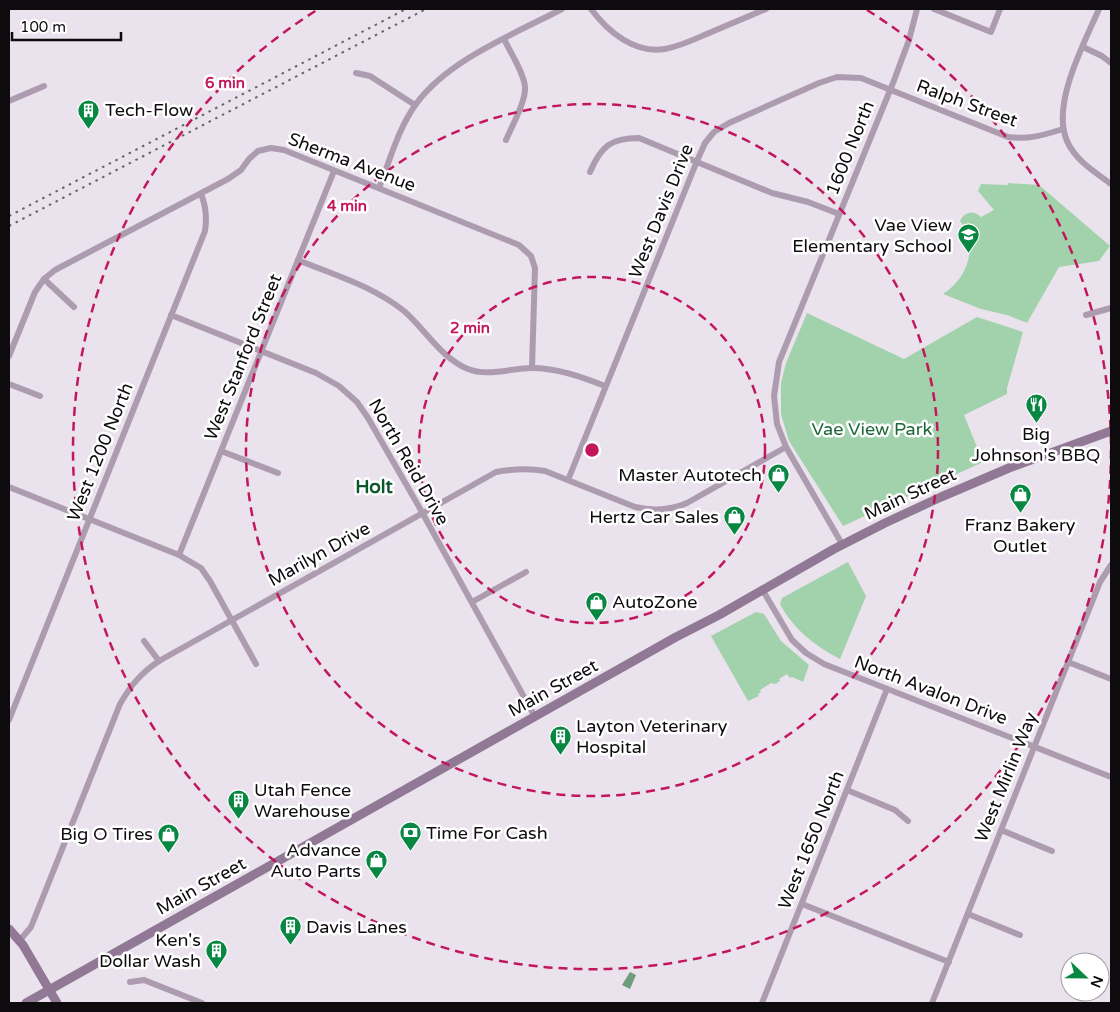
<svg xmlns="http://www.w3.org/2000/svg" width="1120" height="1012" font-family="'Varela Round',sans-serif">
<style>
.green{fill:#a1d2ac}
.water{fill:#6f9f7a}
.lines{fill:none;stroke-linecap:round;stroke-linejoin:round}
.street{stroke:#ad9cb0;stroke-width:6}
.secondary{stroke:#917996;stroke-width:9}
.rail{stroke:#686369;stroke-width:2;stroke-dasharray:2.5 5;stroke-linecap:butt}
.ring{fill:none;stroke:#c2185b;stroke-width:2.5;stroke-dasharray:9 6}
.labels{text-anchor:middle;stroke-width:5;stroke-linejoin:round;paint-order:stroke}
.street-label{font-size:18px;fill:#0e0b0f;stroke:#fff}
.poi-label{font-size:18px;fill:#0e0b0f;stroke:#fff;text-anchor:start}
.park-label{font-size:18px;fill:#1d6737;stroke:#fff}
.neighbourhood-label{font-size:19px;font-weight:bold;fill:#0d562a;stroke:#fff}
.centre{fill:#c2185b;stroke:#fff;stroke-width:2.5}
.ring-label{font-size:15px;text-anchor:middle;font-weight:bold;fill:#c2185b;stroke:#fff;stroke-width:5;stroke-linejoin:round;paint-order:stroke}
</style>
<rect width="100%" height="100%" fill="#eae2ec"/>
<!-- green -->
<g class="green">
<path d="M1008 183 1039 185 1110 246 1099 261 1059 267 1027 323 1007 315 981 309 943 294C968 278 979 246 960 221 965 211 974 210 981 217L994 210 978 191 981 184 1008 185Z"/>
<path d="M807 313 904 359 977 317 1023 332 1007 388V394L964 415 983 462 843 526 789 441 781 414V383L786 363Z"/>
<path d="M848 562 866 596 840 659C815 646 793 629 780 604L782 598Z"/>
<path d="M756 612 764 614 781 641 809 665 803 682 792 677 790 678 787 674 779 679 780 681 775 684 771 683 760 690 761 692 758 694 759 696 748 701 711 636Z"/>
</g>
<!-- water -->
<path class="water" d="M630 972 636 975 630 989 622 985Z"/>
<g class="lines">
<!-- street -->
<g class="street">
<path d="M591 9C608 32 635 54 665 49 681 46 695 39 709 33 728 25 747 17 766 9"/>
<path d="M934 9 991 32 1000 9"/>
<path d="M1099 9C1084 44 1051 104 1067 141 1075 160 1095 172 1111 184"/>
<path d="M504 39C510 52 524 73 525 87 526 101 512 126 506 140"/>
<path d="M1083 47 1102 56 1111 63"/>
<path d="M356 73 370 76 415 105"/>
<path d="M9 101 44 86"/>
<path d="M590 172C601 146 611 138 639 138L772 193 808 202 839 214"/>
<path d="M379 188C390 160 398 129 416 104 448 60 514 34 562 9"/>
<path d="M298 260C334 275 373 286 404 311 425 329 441 358 468 369 488 377 511 368 532 368 557 368 582 377 605 386"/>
<path d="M44 279 74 307"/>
<path d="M171 315 316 373 339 386 357 402 368 418 418 505 535 717"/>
<path d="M1086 315 1111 308"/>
<path d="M9 356 35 292 44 279 55 270 228 179 241 170 249 159 258 151 271 148 284 150 519 245 531 256 535 268 532 368"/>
<path d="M9 384 40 396"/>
<path d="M221 451 278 473"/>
<path d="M568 480 697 161 705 143 714 132 729 123 819 83 837 77 861 78 1008 137C1028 140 1044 135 1063 129"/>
<path d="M9 487 179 555 201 568 210 581 256 664"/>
<path d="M842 544 786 447 777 424 774 396 779 362 893 83 909 40 917 9"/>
<path d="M179 555 334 171"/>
<path d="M762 589 792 640 806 653 824 664 1111 777"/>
<path d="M472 602 526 572"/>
<path d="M144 641 159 661"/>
<path d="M1068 662 1111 679"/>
<path d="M9 720 205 231C207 218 206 206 201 194"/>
<path d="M847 790 895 810 908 821"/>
<path d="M1001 830 1052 851"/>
<path d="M802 904 949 962"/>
<path d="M968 914 1020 935"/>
<path d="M20 940 31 927 120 704C131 685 141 673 159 661L496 472C513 469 528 468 545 471L635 507C653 511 669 511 687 503L786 447"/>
<path d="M130 982 144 980 202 1003"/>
<path d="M762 1003 887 689"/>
<path d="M932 1003 1100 582 1111 565"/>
</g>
<!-- secondary -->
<g class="secondary">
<path d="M9 929 23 945 57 1003"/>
<path d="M26 1003 676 637 719 615 834 549 885 523 941 497 1009 468 1111 431"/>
</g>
<!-- rail -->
<g class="rail">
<path d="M9 216 406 9"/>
<path d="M9 226 426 9"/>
</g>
</g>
<!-- distance rings -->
<g class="ring">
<circle cx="592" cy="450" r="173"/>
<circle cx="592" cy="450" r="346"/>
<path d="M867 10A519 519 0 1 1 317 10"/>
</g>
<!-- icons -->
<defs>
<symbol id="building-pin" viewBox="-11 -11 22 30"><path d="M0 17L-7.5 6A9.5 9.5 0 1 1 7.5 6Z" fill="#088742" stroke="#fff"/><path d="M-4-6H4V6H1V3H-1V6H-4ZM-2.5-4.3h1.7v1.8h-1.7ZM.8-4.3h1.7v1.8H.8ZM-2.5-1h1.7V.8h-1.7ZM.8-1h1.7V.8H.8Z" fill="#fff"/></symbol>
<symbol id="school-pin" viewBox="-11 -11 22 30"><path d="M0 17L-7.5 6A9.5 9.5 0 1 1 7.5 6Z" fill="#088742" stroke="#fff"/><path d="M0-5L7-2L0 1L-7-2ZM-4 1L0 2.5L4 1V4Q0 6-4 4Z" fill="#fff"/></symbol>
<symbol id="restaurant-pin" viewBox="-11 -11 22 30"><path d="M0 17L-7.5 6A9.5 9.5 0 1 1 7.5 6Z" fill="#088742" stroke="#fff"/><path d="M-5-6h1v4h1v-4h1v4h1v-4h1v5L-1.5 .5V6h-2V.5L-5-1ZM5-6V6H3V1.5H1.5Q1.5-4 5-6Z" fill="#fff"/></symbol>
<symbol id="shop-pin" viewBox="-11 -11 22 30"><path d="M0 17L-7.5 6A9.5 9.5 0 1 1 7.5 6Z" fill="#088742" stroke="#fff"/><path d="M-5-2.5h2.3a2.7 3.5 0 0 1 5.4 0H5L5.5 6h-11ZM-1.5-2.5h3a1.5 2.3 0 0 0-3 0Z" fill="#fff"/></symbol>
<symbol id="bank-pin" viewBox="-11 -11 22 30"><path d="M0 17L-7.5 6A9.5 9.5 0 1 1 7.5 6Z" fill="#088742" stroke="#fff"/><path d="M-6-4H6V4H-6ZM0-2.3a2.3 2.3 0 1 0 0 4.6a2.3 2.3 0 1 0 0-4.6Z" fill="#fff"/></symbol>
</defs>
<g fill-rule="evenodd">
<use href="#building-pin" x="76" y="98" width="25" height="34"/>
<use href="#school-pin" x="956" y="222" width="25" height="34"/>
<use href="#restaurant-pin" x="1024" y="392" width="25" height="34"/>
<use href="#shop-pin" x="766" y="462" width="25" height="34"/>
<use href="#shop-pin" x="1008" y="482" width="25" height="34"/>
<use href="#shop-pin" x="722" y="504" width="25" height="34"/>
<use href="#shop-pin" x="584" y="590" width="25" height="34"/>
<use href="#building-pin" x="548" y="724" width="25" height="34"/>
<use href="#building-pin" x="226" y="788" width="25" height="34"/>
<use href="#bank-pin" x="398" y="820" width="25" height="34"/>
<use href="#shop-pin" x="156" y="822" width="25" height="34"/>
<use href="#shop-pin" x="364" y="848" width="25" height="34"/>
<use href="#building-pin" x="278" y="914" width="25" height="34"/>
<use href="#building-pin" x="204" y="938" width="25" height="34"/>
</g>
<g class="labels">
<!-- street labels -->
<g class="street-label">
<text transform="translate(967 103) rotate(20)" y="6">Ralph Street</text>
<text transform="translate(850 148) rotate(-68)" y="6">1600 North</text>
<text transform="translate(352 162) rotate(21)" y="6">Sherma Avenue</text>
<text transform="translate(661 211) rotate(-68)" y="6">West Davis Drive</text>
<text transform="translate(243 357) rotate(-68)" y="6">West Stanford Street</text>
<text transform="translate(100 452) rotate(-68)" y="6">West 1200 North</text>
<text transform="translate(409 462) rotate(60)" y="6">North Reid Drive</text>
<text transform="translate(910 494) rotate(-25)" y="6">Main Street</text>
<text transform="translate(319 554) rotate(-29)" y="6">Marilyn Drive</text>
<text transform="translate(553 688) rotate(-29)" y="6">Main Street</text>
<text transform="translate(931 690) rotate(21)" y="6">North Avalon Drive</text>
<text transform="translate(1006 777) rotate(-68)" y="6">West Mirlin Way</text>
<text transform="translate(811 840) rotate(-68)" y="6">West 1650 North</text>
<text transform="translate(201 886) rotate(-29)" y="6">Main Street</text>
</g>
<!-- poi labels -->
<g class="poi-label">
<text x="105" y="116">Tech-Flow</text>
<text x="952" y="231" text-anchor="end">Vae View<tspan x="952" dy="21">Elementary School</tspan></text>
<text x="1036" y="440" text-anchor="middle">Big<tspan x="1036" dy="21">Johnson's BBQ</tspan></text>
<text x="762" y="481" text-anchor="end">Master Autotech</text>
<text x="719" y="523" text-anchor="end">Hertz Car Sales</text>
<text x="1020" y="531" text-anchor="middle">Franz Bakery<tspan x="1020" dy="21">Outlet</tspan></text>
<text x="612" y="608">AutoZone</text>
<text x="576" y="732">Layton Veterinary<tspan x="576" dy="21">Hospital</tspan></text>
<text x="254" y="796">Utah Fence<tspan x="254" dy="21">Warehouse</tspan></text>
<text x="426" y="839">Time For Cash</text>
<text x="153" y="840" text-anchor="end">Big O Tires</text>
<text x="361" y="856" text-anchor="end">Advance<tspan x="361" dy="21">Auto Parts</tspan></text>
<text x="306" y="933">Davis Lanes</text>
<text x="201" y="946" text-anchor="end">Ken's<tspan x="201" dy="21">Dollar Wash</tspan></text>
</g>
<!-- park labels -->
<g class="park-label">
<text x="872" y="435">Vae View Park</text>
</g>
<!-- neighbourhood labels -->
<g class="neighbourhood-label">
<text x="374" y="493">Holt</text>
</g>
</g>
<circle cx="592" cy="450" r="8" class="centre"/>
<g class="ring-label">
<text x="225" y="88">6 min</text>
<text x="347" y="211">4 min</text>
<text x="470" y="333">2 min</text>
</g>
<!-- border -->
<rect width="1120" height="1012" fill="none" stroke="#0e0b0f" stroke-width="20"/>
<!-- north arrow -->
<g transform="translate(1085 977) rotate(112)"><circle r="24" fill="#ffffff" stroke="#9f9d9f"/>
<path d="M0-4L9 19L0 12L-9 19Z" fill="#088742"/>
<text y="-8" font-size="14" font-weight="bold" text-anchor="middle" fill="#0e0b0f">N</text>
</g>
<!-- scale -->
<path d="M12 32v8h109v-8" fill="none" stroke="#0e0b0f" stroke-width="2.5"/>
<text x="20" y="32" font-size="15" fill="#0e0b0f" stroke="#ffffff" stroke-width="4" paint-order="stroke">100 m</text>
</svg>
